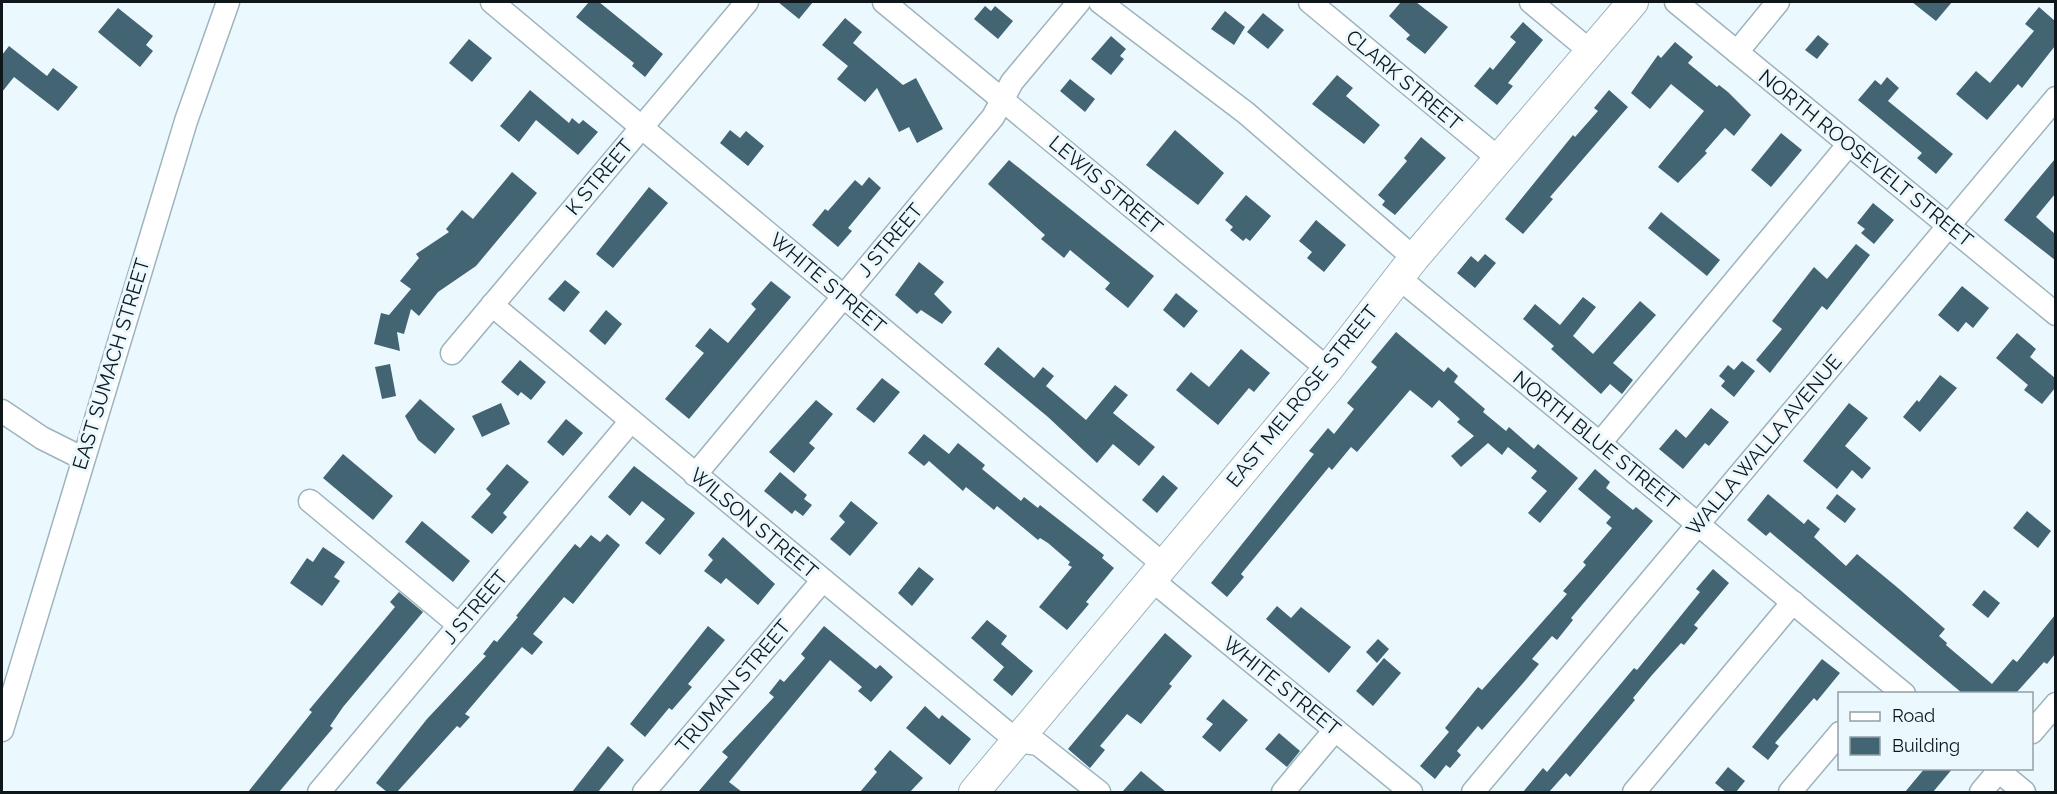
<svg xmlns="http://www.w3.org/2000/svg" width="2057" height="794" font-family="Raleway,sans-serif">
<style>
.building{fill:#436472}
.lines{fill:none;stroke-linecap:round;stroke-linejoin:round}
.minor-casing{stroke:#9db3bd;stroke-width:25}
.major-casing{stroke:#9db3bd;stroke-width:32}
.minor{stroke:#fff;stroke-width:22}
.major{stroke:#fff;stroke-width:30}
.labels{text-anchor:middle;stroke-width:6;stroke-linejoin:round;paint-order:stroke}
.street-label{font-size:20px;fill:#0f171b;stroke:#ebf9ff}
</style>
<rect width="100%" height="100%" fill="#ebf9ff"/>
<!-- building -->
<g class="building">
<path d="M589 2H599L663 54 645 77 632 66 634 63 576 17Z"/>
<path d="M778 2H813L799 19Z"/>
<path d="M1401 2H1416L1448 27 1425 54 1406 39 1410 35 1389 16Z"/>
<path d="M1912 2H1952L1936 21Z"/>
<path d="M985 6 991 11 995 6 1013 21 998 39 974 19Z"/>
<path d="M2039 7 2055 21V46L2022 88 2018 84 1987 120 1956 94 1976 71 1990 83 2034 31 2025 24Z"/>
<path d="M118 8 153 36 146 45 153 51 140 67 98 32Z"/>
<path d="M1225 11 1245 27 1234 45 1211 29Z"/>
<path d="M1263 13 1284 30 1268 49 1247 32Z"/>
<path d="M845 18 862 32 853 43 903 85 916 78 943 129 917 143 909 127 899 132 877 88 865 102 837 79 848 66 822 45Z"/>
<path d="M1523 22 1543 40 1508 83 1513 86 1497 105 1474 86 1490 67 1493 70 1516 42 1510 37Z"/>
<path d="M1818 35 1829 44 1817 59 1805 50Z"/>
<path d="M1111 36 1126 49 1120 56 1124 59 1111 75 1091 59Z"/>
<path d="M469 39 492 58 472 82 449 63Z"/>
<path d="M1675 42 1693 57 1688 63 1717 87 1719 85 1728 92 1751 115 1734 136 1725 128 1705 151 1707 153 1678 183 1658 167 1704 111 1671 84 1650 109 1631 93 1658 55 1661 58Z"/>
<path d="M9 46 47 76 53 68 78 87 58 111 14 77 2 92V55Z"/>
<path d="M1337 75 1353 88 1346 96 1380 125 1364 144 1312 104Z"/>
<path d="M1887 77 1899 88 1888 101 1953 154 1936 174 1917 158 1922 153 1858 100 1875 80 1881 85Z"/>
<path d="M1070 79 1095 99 1085 112 1060 91Z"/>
<path d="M530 90 569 123 572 118 579 124 583 120 598 132 578 155 536 120 519 142 500 126Z"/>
<path d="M1609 90 1628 107 1550 197 1553 199 1523 234 1505 219 1573 135 1575 137 1598 111 1594 108Z"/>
<path d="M730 130 740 138 746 131 764 146 748 166 720 143Z"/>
<path d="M1175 130 1224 173 1198 205 1146 165Z"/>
<path d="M1781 133 1802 150 1771 187 1751 170Z"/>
<path d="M1421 137 1446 158 1395 215 1382 205 1385 201 1378 195 1407 161 1404 158Z"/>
<path d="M2055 159V194L2036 217 2055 234V260L2004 220Z"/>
<path d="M1009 160 1154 276 1128 308 1105 289 1110 283 1070 250 1064 258 1041 239 1045 235 988 184Z"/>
<path d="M512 172 537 193 476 266 438 292 419 316 411 309 404 334 397 332 400 351 374 344 381 313 389 315 411 289 400 281 419 258 416 254 449 232 446 229 462 210 473 219Z"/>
<path d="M869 177 881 188 848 228 852 231 838 247 812 225 825 209 828 211 855 180 862 186Z"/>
<path d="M649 187 668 203 613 268 596 254Z"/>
<path d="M1246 195 1271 216 1250 241 1246 238 1243 241 1230 230 1233 227 1225 220Z"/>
<path d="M1873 203 1894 220 1874 244 1861 233 1865 229 1857 223Z"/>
<path d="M1661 212 1720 260 1707 276 1648 228Z"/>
<path d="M1316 220 1346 245 1324 272 1307 258 1312 252 1299 241Z"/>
<path d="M1856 244 1870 255 1827 310 1822 306 1770 373 1756 360 1782 329 1772 321 1814 267 1827 279Z"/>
<path d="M1485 254 1496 263 1475 288 1457 273 1471 256 1478 262Z"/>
<path d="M919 262 944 282 934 294 952 312 942 324 921 310 917 314 895 295Z"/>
<path d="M565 280 580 292 564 312 548 299Z"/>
<path d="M771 281 791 297 689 419 665 399 704 353 695 346 710 328 728 343 756 309 751 304Z"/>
<path d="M1962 286 1989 308 1973 328 1966 322 1958 332 1938 315Z"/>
<path d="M1176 293 1198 311 1184 328 1163 310Z"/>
<path d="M1583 297 1596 307 1573 336 1593 354 1640 301 1656 315 1613 363 1633 380 1622 394 1610 384 1601 394 1551 349 1554 346 1523 319 1535 304 1560 325Z"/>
<path d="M606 310 622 324 605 345 589 331Z"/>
<path d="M1396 332 1444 372 1448 367 1458 376 1454 382 1485 409 1483 412 1506 431 1509 427 1534 449 1538 444 1578 478 1540 523 1528 513 1547 491 1531 478 1537 471 1508 447 1502 455 1488 443 1461 467 1451 456 1474 436 1457 422 1460 419 1439 400 1432 408 1410 390 1357 452 1351 447 1332 470 1329 467 1241 574 1244 577 1227 597 1211 583 1314 454 1309 451 1328 428 1334 434 1354 409 1347 403 1377 367 1371 362Z"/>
<path d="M2017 333 2036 349 2030 357 2055 378V388L2042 404 2024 390 2028 385 1996 358Z"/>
<path d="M998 347 1034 378 1043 367 1054 376 1046 386 1086 420 1115 385 1128 395 1113 413 1155 447 1139 466 1113 444 1097 463 1048 417 984 364Z"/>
<path d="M1241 349 1270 373 1254 392 1249 388 1218 425 1176 390 1191 372 1209 387Z"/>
<path d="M520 360 546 382 531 400 521 392 518 396 501 382Z"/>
<path d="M1742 361 1755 371 1734 397 1721 386 1725 381 1719 376 1728 365 1734 370Z"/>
<path d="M390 364 396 396 382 399 375 367Z"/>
<path d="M1940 375 1957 388 1920 432 1903 417 1917 400 1919 402Z"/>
<path d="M882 378 900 392 874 423 856 409Z"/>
<path d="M420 399 455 429 435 454 418 440 405 416Z"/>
<path d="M816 400 833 414 809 443 815 448 794 473 769 452Z"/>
<path d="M501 403 510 424 482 437 472 416Z"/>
<path d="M1849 403 1868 418 1845 446 1871 468 1862 479 1852 470 1837 489 1803 461Z"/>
<path d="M1711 408 1729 422 1709 446 1705 443 1683 469 1659 449 1676 429 1686 438Z"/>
<path d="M566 419 583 433 563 456 547 442Z"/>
<path d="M924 434 949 454 958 443 985 465 982 469 1021 501 1024 497 1038 508 1040 505 1104 555 1102 558 1114 568 1086 602 1089 604 1067 630 1039 607 1072 567 1068 565 1070 562 1048 543 1040 538 1038 540 997 506 994 510 966 487 963 491 929 461 924 466 908 453Z"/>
<path d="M343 454 393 496 373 520 323 478Z"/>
<path d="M507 464 529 482 503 513 507 517 492 534 471 517 491 494 486 489Z"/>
<path d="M634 466 695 513 660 555 645 543 665 519 642 501 630 516 608 497Z"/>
<path d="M1595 469 1610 482 1606 488 1633 510 1636 507 1653 521 1571 618 1573 620 1557 640 1552 636 1532 659 1539 664 1524 682 1482 730 1478 726 1457 751 1461 755 1450 768 1446 765 1435 779 1420 766 1449 732 1445 728 1478 687 1482 690 1567 594 1563 591 1586 565 1583 562 1612 528 1606 523 1611 517 1578 489Z"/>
<path d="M780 472 807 495 804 499 812 505 803 516 795 510 792 514 764 491Z"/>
<path d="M1163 475 1178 488 1157 513 1142 500Z"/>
<path d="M1768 494 1804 524 1808 519 1820 529 1814 537 1846 566 1857 554 1898 588 1945 629 1939 636 1947 643 1946 645 1992 684 2013 659 2017 662 2055 615V654L2047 664 2044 662 2016 693H1962L1770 532 1766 536 1747 520Z"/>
<path d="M1837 494 1856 509 1845 523 1826 508Z"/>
<path d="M851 501 878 523 850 556 830 539 845 522 839 516Z"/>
<path d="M2027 511 2051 531 2038 548 2013 528Z"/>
<path d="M422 521 470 561 453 582 405 542Z"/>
<path d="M607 534 620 545 573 604 564 597 533 634 543 642 532 655 522 647 465 714 470 717 460 728 457 726 397 792H387L376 783 427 719 486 656 483 654 494 640 497 642 518 617 516 616 575 544 580 548 591 535 600 542Z"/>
<path d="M723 537 775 584 758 605 726 578 721 584 704 571 713 560 708 555Z"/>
<path d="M323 547 345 562 334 577 340 581 322 606 290 583 307 558 313 562Z"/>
<path d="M919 567 934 579 912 606 898 593Z"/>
<path d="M1713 569 1729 583 1694 625 1698 628 1684 645 1681 643 1652 675 1633 698 1635 700 1570 777 1566 773 1549 792H1523L1543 768 1547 772 1634 668 1637 670 1700 592 1696 589Z"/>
<path d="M1984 590 2000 603 1988 618 1972 605Z"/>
<path d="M399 592 423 612 343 707 330 726 333 728 279 792H248L312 712 309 710 395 607 390 602Z"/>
<path d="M1277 606 1291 618 1301 607 1351 647 1329 673 1266 619Z"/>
<path d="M987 620 1007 636 1001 644 1033 671 1012 696 993 680 1004 667 971 638Z"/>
<path d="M708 626 725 640 688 684 692 687 672 710 669 708 645 737 630 724Z"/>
<path d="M824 626 876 669 880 665 893 677 871 702 858 691 862 687 830 660 729 782 742 792H698L728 757 722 752 774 697 769 693 780 679 784 682 805 658 801 654Z"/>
<path d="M1165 633 1192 656 1169 684 1172 686 1141 724 1127 714 1100 746 1105 750 1090 768 1068 749Z"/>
<path d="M1378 639 1389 649 1377 663 1366 652Z"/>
<path d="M1384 658 1401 673 1373 706 1356 691Z"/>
<path d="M1822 659 1840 673 1817 701 1814 698 1775 743 1779 746 1768 760 1752 747Z"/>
<path d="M1223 699 1248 720 1220 752 1202 737 1213 724 1206 719Z"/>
<path d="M925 706 939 719 942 715 971 739 950 765 906 728Z"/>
<path d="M1279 733 1300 751 1287 767 1265 749Z"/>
<path d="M608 746 624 760 598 792H572Z"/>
<path d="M890 750 923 778 910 792H860L877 772 874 769Z"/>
<path d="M1728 767 1745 781 1736 792H1726L1715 783Z"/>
<path d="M1925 768H1953L1933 792H1905Z"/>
<path d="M1141 771 1166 792H1122Z"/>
</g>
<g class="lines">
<defs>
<g id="minor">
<path d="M492 2 1164 565"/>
<path d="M884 2 1328 369"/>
<path d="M1100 2 1246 113 1414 258"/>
<path d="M1310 2 1498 158"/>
<path d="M1531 2 1590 51"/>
<path d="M1676 2 2056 314"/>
<path d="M1737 52 1778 2"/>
<path d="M1399 278 1904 694"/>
<path d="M492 305 1017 741 1038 744 1099 792"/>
<path d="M452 353 747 2"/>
<path d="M2 411 42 438 82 458"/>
<path d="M1600 443 1849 144"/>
<path d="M695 475 993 117 1012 82 1079 2"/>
<path d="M310 501 459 625"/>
<path d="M1152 580 1411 792"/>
<path d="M2 730 186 121 228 2"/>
<path d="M2032 732 2056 704"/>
<path d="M1995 768 2024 792"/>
<path d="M319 792 631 421"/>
<path d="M644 792 823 580"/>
<path d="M1283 792 1335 730"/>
<path d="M1473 792 2056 98"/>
<path d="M1634 792 1793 602"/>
<path d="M1790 792 1840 733"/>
<path d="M1981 792 2001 768"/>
</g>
<path id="major" d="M974 792 1328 369 1414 258 1633 2"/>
</defs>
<!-- minor casing -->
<use href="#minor" class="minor-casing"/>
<!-- major casing -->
<use href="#major" class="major-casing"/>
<!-- minor -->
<use href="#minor" class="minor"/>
<!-- major -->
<use href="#major" class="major"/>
</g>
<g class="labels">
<!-- street labels -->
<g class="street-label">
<text transform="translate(1404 80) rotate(40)" y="7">CLARK STREET</text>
<text transform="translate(1866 158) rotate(39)" y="7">NORTH ROOSEVELT STREET</text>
<text transform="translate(599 177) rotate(-50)" y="7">K STREET</text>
<text transform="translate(1106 185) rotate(40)" y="7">LEWIS STREET</text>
<text transform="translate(890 240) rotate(-50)" y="7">J STREET</text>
<text transform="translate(828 283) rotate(40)" y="7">WHITE STREET</text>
<text transform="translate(111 364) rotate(-73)" y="7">EAST SUMACH STREET</text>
<text transform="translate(1302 396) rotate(-51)" y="7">EAST MELROSE STREET</text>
<text transform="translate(1596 440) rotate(39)" y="7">NORTH BLUE STREET</text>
<text transform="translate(1764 445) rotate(-50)" y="7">WALLA WALLA AVENUE</text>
<text transform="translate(754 523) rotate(40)" y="7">WILSON STREET</text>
<text transform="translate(475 607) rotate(-50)" y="7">J STREET</text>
<text transform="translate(733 686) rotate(-50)" y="7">TRUMAN STREET</text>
<text transform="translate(1282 686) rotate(39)" y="7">WHITE STREET</text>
</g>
</g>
<!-- border -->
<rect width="2057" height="794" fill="none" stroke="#0f171b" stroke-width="6"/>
<!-- legend -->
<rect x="1838" y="692" width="195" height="78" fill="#ebf9ff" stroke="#939fa4" stroke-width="1.5"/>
<rect x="1850" y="712" width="30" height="9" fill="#ffffff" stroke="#939fa4" stroke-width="1.5"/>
<text x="1892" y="722" font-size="18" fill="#0f171b">Road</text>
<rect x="1850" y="737" width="30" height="18" fill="#436472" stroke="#939fa4" stroke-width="1.5"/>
<text x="1892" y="752" font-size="18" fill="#0f171b">Building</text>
</svg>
